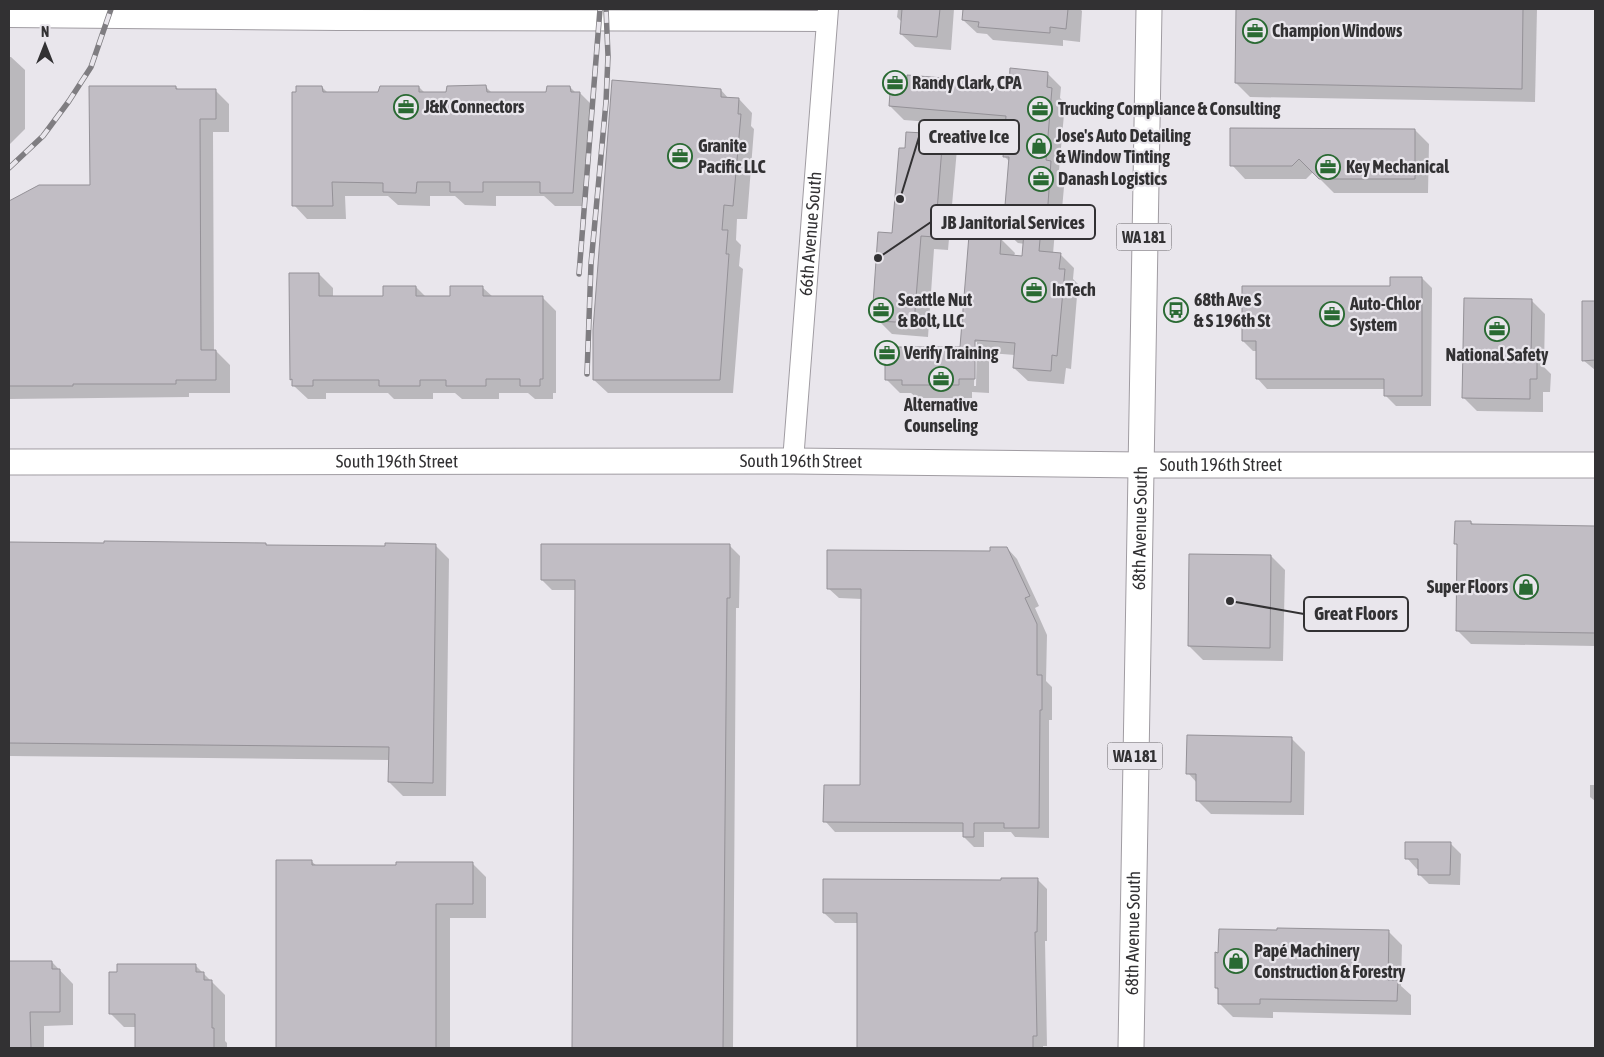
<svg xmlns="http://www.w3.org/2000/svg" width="1604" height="1057" font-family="'Asap Condensed',sans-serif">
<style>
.shadow{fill:#0003;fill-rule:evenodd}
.building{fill:#c1bdc4;stroke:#949197}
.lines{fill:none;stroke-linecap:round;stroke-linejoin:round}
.minor-casing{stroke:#a09ca2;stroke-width:22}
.major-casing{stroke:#a09ca2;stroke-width:27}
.minor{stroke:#fff;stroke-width:20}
.major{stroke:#fff;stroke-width:25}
.rail-casing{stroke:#7f7d81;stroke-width:5.5}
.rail{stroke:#e9e6ec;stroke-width:4;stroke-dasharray:11;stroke-linecap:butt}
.labels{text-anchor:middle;stroke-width:4.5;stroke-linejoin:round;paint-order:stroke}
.shield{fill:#e9e6ec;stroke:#69676a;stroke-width:1}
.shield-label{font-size:16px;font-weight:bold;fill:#323133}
.poi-label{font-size:18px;font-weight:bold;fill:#323133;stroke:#e9e6ec;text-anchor:start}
.street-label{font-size:18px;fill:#323133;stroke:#e9e6ec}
.leader{fill:none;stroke:#323133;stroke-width:2}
.callout-dot{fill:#323133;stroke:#e9e6ec;stroke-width:2}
.callout{fill:#e9e6ec;stroke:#323133;stroke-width:2}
.callout-label{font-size:19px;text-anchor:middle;font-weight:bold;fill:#323133}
</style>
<rect width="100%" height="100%" fill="#e9e6ec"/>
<!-- shadow -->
<g class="shadow">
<path d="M898 9H954L951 50 915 47 901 34 902 22 897 17Z"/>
<path d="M964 9H1080L1082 11 1080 42 1063 40V46L993 40 987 34 977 33 963 20Z"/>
<path d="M1237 9H1537L1535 102 1250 97 1236 83Z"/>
<path d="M9 57H11L25 70V129L9 145Z"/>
<path d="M1047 73 1061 87 1060 98 1065 103 1059 170 1065 176 1060 231 1055 230 1053 254H1060L1074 268 1073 279 1078 284 1071 369 1066 368 1064 384 1028 381 1014 368 1015 355 989 353V393L972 392V398H917L911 393H900L886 379 961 349 1001 239 1015 253 1014 256 1024 257 1025 244 1018 243 1004 230 1010 162 1004 156 1006 128 904 120 890 106 978 82 984 88 1010 90ZM975 342H977L976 386H974Z"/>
<path d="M176 87 179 90H215L229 104V132H213L214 351H216L230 365V393H189V397L9 399V202L39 186H91Z"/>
<path d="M322 87 328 93H379L419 87 425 93H448L486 87 492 93H547L570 87 576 93H580L594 107 586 206H555L544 196H496V206L465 205 455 196H430V206L398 205 388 196H345L346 219H307L294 205Z"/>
<path d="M721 90 729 99H739L752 113 751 126 754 129 747 219H737L736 240 741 245 739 266 743 269 733 393H608L594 380Z"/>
<path d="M1415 130 1429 144 1428 193H1334L1313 172 1306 179H1245L1232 165Z"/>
<path d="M943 136 957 149 948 250 934 249 928 337 892 334 878 320 879 309 874 304 893 235 906 149Z"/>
<path d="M319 274 333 288V297H384L416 287 426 297H451L482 287 493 297H542L556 311V393H553V399H535L528 393H499V399H462L455 393H433V399H394L388 393H326V399H308L294 386V382L291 379Z"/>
<path d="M1422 278 1432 288 1431 406H1396L1386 396V389H1267L1257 378V351H1253L1243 341Z"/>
<path d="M1531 300 1545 314 1544 367 1551 374 1550 392H1543V412L1477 411 1463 397Z"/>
<path d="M1583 302H1595V370L1583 360Z"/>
<path d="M1471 522 1474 525 1595 527V646L1471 644 1457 630 1458 546 1456 544Z"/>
<path d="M9 543 266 544 268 546 386 548 435 545 449 559 446 796H403L389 782 390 760 9 756Z"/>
<path d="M730 546 740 556 739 608H736L733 1048H573L577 590H552L542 580Z"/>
<path d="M1007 548 1017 559 1039 606 1035 608 1047 635 1046 681 1052 687V720H1049V838L1015 837 1011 832H984V847H974L964 837V832H835L825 821 861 787 862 599 839 598 828 588Z"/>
<path d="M1271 556 1285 570 1283 661 1203 660 1189 646Z"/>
<path d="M1291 738 1305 752 1304 815 1211 814 1197 800 1198 784 1188 773Z"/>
<path d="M1590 785H1595V801L1590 797Z"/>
<path d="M1451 844 1461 854 1460 885 1429 884 1419 874V869H1417L1407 858Z"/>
<path d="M278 861H311L317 866H398L472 863 486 877V918H450V1048H278Z"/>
<path d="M1037 879 1047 889V941H1045L1047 1046H1043V1048H858V923H835L824 913 1002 881Z"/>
<path d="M1388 931 1402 945 1401 986 1411 995V1015L1273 1012V1018L1233 1017 1219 1003V991L1216 988Z"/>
<path d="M9 962H52L73 984V1025L44 1026V1048H9Z"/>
<path d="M195 965 225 995V1041L227 1043V1048H136V1027H124L110 1013Z"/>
</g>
<!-- building -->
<g class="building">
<path d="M902 9H940L937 37 900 34Z"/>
<path d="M963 9H1068L1066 29 1050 27V33L978 27 979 22 962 20Z"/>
<path d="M1236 9H1523L1522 89 1235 83Z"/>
<path d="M1010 68 1048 72 1047 87 1052 88 1046 160 1051 161 1047 218 1042 217 1039 251 1061 253 1059 269H1065L1057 356 1052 355 1051 371 1013 368 1015 343 975 340V379H959V385H902V380H885V347H960L969 235 1001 238 1000 254 1022 256 1024 232 1003 230 1009 157H1003L1006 116 889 106 891 79 907 80V75L979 81V87L1009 89Z"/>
<path d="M612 80 721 89V97L739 98 738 114H741L733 206 724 205 722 230H728L726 254H729L720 380H593V330Z"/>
<path d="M486 85 487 92H546L547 86H570L571 92H580L573 193H540V182H483V192H450V182H417L416 193 383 192V183L332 182 333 206H292V92H296V86H322L323 92H378L380 86H419V92H446L447 86Z"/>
<path d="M89 86H176V89H216V119H200L201 350H216V380H176V384H73V386H9V201L39 185H90Z"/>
<path d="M1230 128 1415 129V179H1319L1299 159 1292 166H1230Z"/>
<path d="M906 132 943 134 935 237 921 236 914 323 877 321 878 304H873L878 232 892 233 899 148H905Z"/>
<path d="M289 273H319V296H383V286H416V296H450V286H483V296H543V379H540V386H520V379H486V386H446V380H420V386H379V380H313V386H292V379L290 380Z"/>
<path d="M1390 277H1422V396H1384V379H1256V341H1242V286H1390Z"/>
<path d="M1464 298 1532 299 1531 359H1537V379H1530V399L1462 398Z"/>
<path d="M1582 301H1595V360L1582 361Z"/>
<path d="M1455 521H1471V524L1595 526V633L1456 631 1457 544H1454Z"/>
<path d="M104 541 266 543V545L385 546V543L436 544 433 783 388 782 389 747 9 743V542L104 543Z"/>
<path d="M541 544H730V598H727L723 1048H572L575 580H541Z"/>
<path d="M990 547H1007L1030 596 1025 598 1037 624V675H1042V710H1040L1039 828H1004V823H974V837H963V823L823 822 824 785H860L861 589H827V550L990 551Z"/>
<path d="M1189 554 1271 555 1270 648 1188 646Z"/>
<path d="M1187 735 1292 737 1291 802 1196 801V774H1186Z"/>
<path d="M1405 842H1451L1450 875H1418V859H1405Z"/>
<path d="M276 860H312V865H396V862H473V904H436V1048H276Z"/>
<path d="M1001 878H1038L1037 932H1035L1037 1036H1033V1048H857V913H823V879L1001 880Z"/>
<path d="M1277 928 1389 930 1388 980H1398L1397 1001 1260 999V1004H1218V988H1215V952L1218 953 1219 929 1277 930Z"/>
<path d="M9 961H52V969H60V1012H30L31 1048H9Z"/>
<path d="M117 964H196V972H204V980H212V1028H214V1048H135V1014H109V972H117Z"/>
</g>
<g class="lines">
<defs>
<g id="minor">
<path d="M9 17 339 20 827 21"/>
<path id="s1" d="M793 461 828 9"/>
</g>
<g id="major">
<path id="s2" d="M9 462 793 461 1140 465H1595"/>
<path id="s3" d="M1131 1048 1149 9"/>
</g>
</defs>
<!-- minor casing -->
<use href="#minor" class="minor-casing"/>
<!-- major casing -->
<use href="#major" class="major-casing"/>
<!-- minor -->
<use href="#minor" class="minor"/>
<!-- major -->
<use href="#major" class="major"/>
<defs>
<g id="rail">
<path d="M9 168 43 136 69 101 91 67 111 9"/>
<path d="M579 274 600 9"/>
<path d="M587 374 591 264 606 102 608 56 606 9"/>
</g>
</defs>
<!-- rail casing -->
<use href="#rail" class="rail-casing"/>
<!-- rail -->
<use href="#rail" class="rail"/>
</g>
<!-- icons -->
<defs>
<symbol id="office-ring" viewBox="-11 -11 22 22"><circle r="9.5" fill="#e9e6ec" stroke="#2a6a33" stroke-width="1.5"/><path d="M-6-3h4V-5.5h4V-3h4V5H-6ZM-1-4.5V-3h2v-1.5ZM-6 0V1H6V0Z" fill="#2a6a33"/></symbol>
<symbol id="shop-ring" viewBox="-11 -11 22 22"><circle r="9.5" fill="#e9e6ec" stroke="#2a6a33" stroke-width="1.5"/><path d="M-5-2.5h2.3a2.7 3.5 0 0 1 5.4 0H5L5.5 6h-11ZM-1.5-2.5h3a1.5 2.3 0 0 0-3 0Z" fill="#2a6a33"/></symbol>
<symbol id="bus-ring" viewBox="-11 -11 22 22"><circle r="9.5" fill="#e9e6ec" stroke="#2a6a33" stroke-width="1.5"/><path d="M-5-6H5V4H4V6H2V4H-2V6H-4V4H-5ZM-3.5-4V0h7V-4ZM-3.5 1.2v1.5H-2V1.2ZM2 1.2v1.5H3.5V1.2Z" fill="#2a6a33"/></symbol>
</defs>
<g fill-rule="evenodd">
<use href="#office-ring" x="1241" y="17" width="28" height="28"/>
<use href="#office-ring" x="881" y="69" width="28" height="28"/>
<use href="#office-ring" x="392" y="93" width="28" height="28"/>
<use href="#office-ring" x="1026" y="95" width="28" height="28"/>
<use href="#shop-ring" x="1025" y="132" width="28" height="28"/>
<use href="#office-ring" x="666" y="142" width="28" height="28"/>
<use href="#office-ring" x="1314" y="153" width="28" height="28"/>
<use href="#office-ring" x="1027" y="165" width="28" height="28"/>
<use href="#office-ring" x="1020" y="276" width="28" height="28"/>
<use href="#office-ring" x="867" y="296" width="28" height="28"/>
<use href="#bus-ring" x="1162" y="296" width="28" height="28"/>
<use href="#office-ring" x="1318" y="300" width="28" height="28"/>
<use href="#office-ring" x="1483" y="315" width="28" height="28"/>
<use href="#office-ring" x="873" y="339" width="28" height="28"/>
<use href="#office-ring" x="927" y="365" width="28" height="28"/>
<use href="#shop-ring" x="1512" y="573" width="28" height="28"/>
<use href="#shop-ring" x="1222" y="947" width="28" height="28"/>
</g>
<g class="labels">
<!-- shield labels -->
<g class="shield">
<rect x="1116.5" y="223.5" width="55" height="27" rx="4"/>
<rect x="1107.5" y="742.5" width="55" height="27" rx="4"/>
</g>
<g class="shield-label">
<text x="1144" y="243">WA 181</text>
<text x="1135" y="762">WA 181</text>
</g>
<!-- poi labels -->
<g class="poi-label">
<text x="1272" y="37">Champion Windows</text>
<text x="912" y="89">Randy Clark, CPA</text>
<text x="424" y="113">J&amp;K Connectors</text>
<text x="1058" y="115">Trucking Compliance &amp; Consulting</text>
<text x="1056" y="142">Jose's Auto Detailing<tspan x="1056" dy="21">&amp; Window Tinting</tspan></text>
<text x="698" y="152">Granite<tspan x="698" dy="21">Pacific LLC</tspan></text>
<text x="1346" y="173">Key Mechanical</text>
<text x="1058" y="185">Danash Logistics</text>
<text x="1052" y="296">InTech</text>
<text x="898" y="306">Seattle Nut<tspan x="898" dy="21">&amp; Bolt, LLC</tspan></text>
<text x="1194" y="306">68th Ave S<tspan x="1194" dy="21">&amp; S 196th St</tspan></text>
<text x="1350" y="310">Auto-Chlor<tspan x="1350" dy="21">System</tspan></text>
<text x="904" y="359">Verify Training</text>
<text x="1497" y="361" text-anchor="middle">National Safety</text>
<text x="941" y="411" text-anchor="middle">Alternative<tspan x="941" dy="21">Counseling</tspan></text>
<text x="1508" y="593" text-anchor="end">Super Floors</text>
<text x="1254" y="957">Papé Machinery<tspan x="1254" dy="21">Construction &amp; Forestry</tspan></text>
</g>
<!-- street labels -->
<g class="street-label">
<text dy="6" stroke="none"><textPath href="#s1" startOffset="228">66th Avenue South</textPath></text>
<text dy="6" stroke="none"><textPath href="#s2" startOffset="388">South 196th Street</textPath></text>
<text dy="6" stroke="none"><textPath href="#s2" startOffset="792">South 196th Street</textPath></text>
<text dy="6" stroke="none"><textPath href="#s2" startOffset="1212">South 196th Street</textPath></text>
<text dy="6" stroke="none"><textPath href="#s3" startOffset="520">68th Avenue South</textPath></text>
<text dy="6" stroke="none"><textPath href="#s3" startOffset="115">68th Avenue South</textPath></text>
</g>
</g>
<!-- callouts -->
<path class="leader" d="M900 199L919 137M878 258L931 222M1230 601L1304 614"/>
<g class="callout-dot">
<circle cx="900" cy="199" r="5"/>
<circle cx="878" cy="258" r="5"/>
<circle cx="1230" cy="601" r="5"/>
</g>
<g class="callout">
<rect x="919" y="120" width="100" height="34" rx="5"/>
<rect x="931" y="205" width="164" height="34" rx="5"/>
<rect x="1304" y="597" width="104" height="34" rx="5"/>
</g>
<g class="callout-label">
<text x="969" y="143">Creative Ice</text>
<text x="1013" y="229">JB Janitorial Services</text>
<text x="1356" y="620">Great Floors</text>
</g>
<!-- border -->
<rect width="1604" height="1057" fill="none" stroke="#323133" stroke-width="20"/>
<!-- north arrow -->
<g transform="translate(45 45)" stroke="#e9e6ec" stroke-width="4" paint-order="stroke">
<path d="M0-4L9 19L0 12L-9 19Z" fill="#323133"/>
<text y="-8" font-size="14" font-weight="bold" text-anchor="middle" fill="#323133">N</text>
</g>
</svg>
